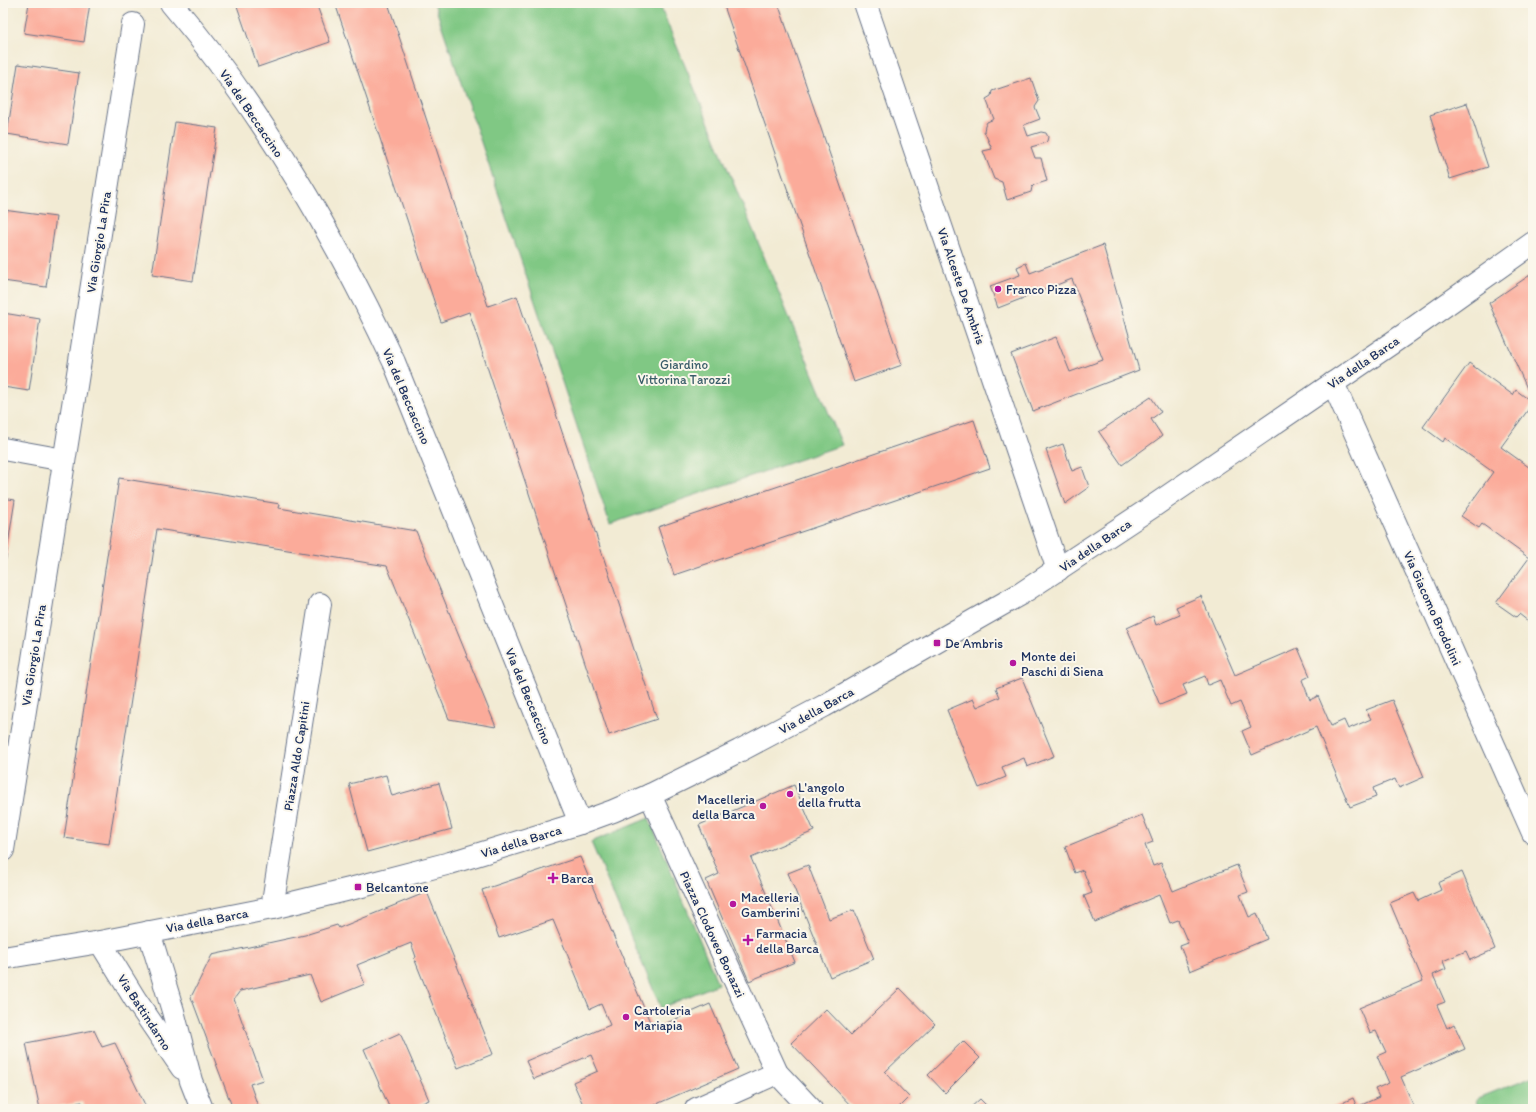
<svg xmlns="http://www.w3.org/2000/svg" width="1536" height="1112" font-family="Itim,sans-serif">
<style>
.green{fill:#80c884;stroke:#4e7c71}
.building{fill:#fbab9a}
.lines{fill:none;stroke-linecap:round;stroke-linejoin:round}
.minor-casing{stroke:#667187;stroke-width:24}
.tertiary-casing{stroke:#667187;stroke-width:24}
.minor{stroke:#fff;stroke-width:22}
.tertiary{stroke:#fff;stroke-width:22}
.poi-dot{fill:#b5179e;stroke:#fbf7ec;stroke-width:1.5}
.labels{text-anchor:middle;stroke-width:4;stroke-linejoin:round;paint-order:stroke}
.street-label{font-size:13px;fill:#1b2f5e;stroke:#fbf7ec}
.poi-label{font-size:13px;fill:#1b2f5e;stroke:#fbf7ec;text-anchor:start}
.park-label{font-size:13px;fill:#395d69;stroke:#fbf7ec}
</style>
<rect width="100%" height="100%" fill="#fbf7ec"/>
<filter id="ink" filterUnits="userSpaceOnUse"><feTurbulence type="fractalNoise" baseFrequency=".025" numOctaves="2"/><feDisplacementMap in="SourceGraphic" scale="8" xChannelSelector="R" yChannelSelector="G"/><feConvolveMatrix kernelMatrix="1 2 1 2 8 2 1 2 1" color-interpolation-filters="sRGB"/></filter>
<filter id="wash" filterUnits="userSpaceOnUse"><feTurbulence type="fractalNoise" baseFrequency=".012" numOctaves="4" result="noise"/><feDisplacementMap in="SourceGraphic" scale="16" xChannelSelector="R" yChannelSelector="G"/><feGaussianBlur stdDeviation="0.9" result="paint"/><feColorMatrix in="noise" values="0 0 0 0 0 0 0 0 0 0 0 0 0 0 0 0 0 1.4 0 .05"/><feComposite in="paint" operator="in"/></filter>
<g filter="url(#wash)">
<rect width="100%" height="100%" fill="#f2ebd4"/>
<!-- green -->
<g class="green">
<path d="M434 3H659L842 445 610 524Z"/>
<path d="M649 818 718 984 661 1008 591 842Z"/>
<path d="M1533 1076V1109H1478L1476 1099Z"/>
</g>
<g id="blocks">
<!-- building -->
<g class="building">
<path d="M29 3H90L84 42 24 33Z"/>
<path d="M236 3H316L330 42 258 67Z"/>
<path d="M335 3H388L488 306 517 296 657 719 609 735 469 312 441 322Z"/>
<path d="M723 3H778L902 365 854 382Z"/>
<path d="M18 64 79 73 68 144 7 134Z"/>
<path d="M1031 78 1039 101 1035 107 1040 119 1024 125 1028 136 1041 132 1046 133 1048 137 1047 141 1045 143 1031 147 1035 158H1041L1047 181 1034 185 1032 187 1031 192 1007 200 1002 182 994 179 983 151 992 149 984 131 985 126 987 122 994 119 986 99 991 96 992 91Z"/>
<path d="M1467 103 1488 167 1450 179 1430 115Z"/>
<path d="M175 122 217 128 193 281 152 275Z"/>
<path d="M3 210 56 217 46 287 3 281Z"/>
<path d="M1103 245 1139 370 1033 411 1011 354 1056 337 1070 372 1103 360 1072 279 998 308 990 286 1020 275 1017 267 1026 263 1030 273Z"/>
<path d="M1533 273V402L1489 303Z"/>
<path d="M3 313 40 319 29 391 3 387Z"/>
<path d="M1469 363 1513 395 1516 390 1533 403 1501 447 1533 470V625L1519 614 1516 617 1496 603 1529 558 1482 524 1479 528 1461 516 1493 472 1445 438 1443 442 1423 427Z"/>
<path d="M1151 397 1161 412 1151 419 1162 436 1122 465 1099 432Z"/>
<path d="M974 420 990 468 674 575 658 527Z"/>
<path d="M1063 444 1072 471 1082 467 1089 487 1065 504 1046 450Z"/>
<path d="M119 478 280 504 279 508 416 531 496 727 449 719 387 566 157 529 109 844 64 838Z"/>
<path d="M3 498 15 500 4 570H3Z"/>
<path d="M1201 596 1235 675 1298 648 1310 676 1302 680 1310 700 1318 696 1331 726 1344 720 1348 729 1371 719 1366 710 1392 700 1424 777 1399 788 1395 779 1373 788 1376 797 1350 807 1316 727 1252 755 1242 731 1251 727 1240 702 1231 706 1220 680 1208 685 1205 676 1183 685 1187 694 1160 705 1127 628 1153 616 1156 625 1180 615 1176 607Z"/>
<path d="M1022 678 1054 756 1027 767 1024 758 1002 767 1006 777 979 788 947 710 973 699 977 707 1000 697 996 688Z"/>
<path d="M386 775 392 796 439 783 452 829 367 852 349 784Z"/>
<path d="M794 785 814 831 751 858 795 962 749 981 706 880 719 874 699 825Z"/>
<path d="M1142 815 1153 842 1145 845 1153 866 1161 863 1173 891 1237 865 1248 892 1240 895 1249 917 1257 913 1267 939 1190 971 1180 946 1188 943 1178 920 1170 923 1159 895 1095 922 1084 896 1092 893 1083 870 1075 873 1065 847Z"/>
<path d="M580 857 653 1029 710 1004 738 1069 645 1109H585L573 1082 598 1071 591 1055 534 1079 526 1061 610 1025 601 1004 590 1009 553 920 499 938 482 890Z"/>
<path d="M808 865 829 919 854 910 874 959 830 977 788 873Z"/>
<path d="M1462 872 1495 949 1470 960 1466 951 1443 961 1446 969 1433 975 1445 1002 1437 1005 1447 1028 1454 1024 1465 1049 1401 1077 1415 1109H1329L1353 1098 1357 1107 1379 1097 1375 1089 1389 1083 1377 1056 1386 1052 1376 1031 1370 1033 1359 1008 1423 981 1390 903 1414 893 1418 901 1441 890 1438 883Z"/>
<path d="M427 892 493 1054 458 1068 414 958 416 957 411 943 357 965 365 984 321 1002 310 975 240 991 234 999 263 1080 250 1084 259 1109H233L191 997 212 955 305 935 337 925 339 928Z"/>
<path d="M900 988 935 1024 885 1072 909 1097 897 1109H854L791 1043 826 1009 851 1035Z"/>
<path d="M94 1030 102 1047 115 1043 147 1109H85L82 1102 40 1109 26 1043Z"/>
<path d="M400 1033 429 1100 410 1109H390L364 1049Z"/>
<path d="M963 1041 980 1058 945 1093 928 1075Z"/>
<path d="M980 1099 990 1109H969Z"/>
</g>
</g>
</g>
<g filter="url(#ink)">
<use href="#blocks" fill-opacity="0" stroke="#667187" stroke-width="1"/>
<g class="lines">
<defs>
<g id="minor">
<path d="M171 3C262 110 335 236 394 362L580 823"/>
<path d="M865 3 1058 570"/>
<path d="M1333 383 1533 833"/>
<path d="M3 449 64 460"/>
<path d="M650 795 777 1073 811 1109"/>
<path d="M3 850 133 24"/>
<path d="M272 908 320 604"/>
<path d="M696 1109 777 1073"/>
</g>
<g id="tertiary">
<path d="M149 932 173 1011 191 1081 202 1109"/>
<path d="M100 942 135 999 182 1068"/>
<path d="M3 958 100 942 272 908 358 887 450 863 580 823 613 811 650 795 739 751 824 706 1022 593 1155 505 1405 334 1533 243"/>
</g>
</defs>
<!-- minor casing -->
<use href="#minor" class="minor-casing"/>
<!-- tertiary casing -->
<use href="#tertiary" class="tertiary-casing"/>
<!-- minor -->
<use href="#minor" class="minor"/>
<!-- tertiary -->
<use href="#tertiary" class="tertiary"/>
</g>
</g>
<!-- markers -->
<g class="poi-dot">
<circle cx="998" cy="289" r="4"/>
<rect x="933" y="639" width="8" height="8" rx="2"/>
<circle cx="1013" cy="663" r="4"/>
<circle cx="790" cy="794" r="4"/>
<circle cx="763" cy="806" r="4"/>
<path d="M551 872h4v4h4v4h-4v4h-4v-4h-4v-4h4z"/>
<rect x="354" y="883" width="8" height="8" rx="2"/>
<circle cx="733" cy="904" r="4"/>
<path d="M746 934h4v4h4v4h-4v4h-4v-4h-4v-4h4z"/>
<circle cx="626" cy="1017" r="4"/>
</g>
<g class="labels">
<!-- street labels -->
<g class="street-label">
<text transform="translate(252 113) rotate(56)" y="5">Via del Beccaccino</text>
<text transform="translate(98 242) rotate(-81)" y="5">Via Giorgio La Pira</text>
<text transform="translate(962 286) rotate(71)" y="5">Via Alceste De Ambris</text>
<text transform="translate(1363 362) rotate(-34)" y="5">Via della Barca</text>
<text transform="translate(407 396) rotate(67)" y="5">Via del Beccaccino</text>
<text transform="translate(1095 545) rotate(-34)" y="5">Via della Barca</text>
<text transform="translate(1433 608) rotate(66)" y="5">Via Giacomo Brodolini</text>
<text transform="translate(33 655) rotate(-81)" y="5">Via Giorgio La Pira</text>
<text transform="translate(529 696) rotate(68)" y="5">Via del Beccaccino</text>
<text transform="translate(816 710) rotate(-29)" y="5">Via della Barca</text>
<text transform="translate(296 756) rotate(-81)" y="5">Piazza Aldo Capitini</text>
<text transform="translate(521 841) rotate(-17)" y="5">Via della Barca</text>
<text transform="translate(207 920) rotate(-11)" y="5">Via della Barca</text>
<text transform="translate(713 934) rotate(65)" y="5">Piazza Clodoveo Bonazzi</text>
<text transform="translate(145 1012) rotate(57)" y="5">Via Battindarno</text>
</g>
<!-- poi labels -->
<g class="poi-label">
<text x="1006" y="294">Franco Pizza</text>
<text x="945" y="648">De Ambris</text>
<text x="1021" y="661">Monte dei<tspan x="1021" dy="15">Paschi di Siena</tspan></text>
<text x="798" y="792">L'angolo<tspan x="798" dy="15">della frutta</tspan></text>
<text x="755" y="804" text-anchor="end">Macelleria<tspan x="755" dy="15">della Barca</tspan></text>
<text x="561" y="883">Barca</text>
<text x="366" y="892">Belcantone</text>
<text x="741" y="902">Macelleria<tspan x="741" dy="15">Gamberini</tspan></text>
<text x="756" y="938">Farmacia<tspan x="756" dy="15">della Barca</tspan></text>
<text x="634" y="1015">Cartoleria<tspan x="634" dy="15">Mariapia</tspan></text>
</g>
<!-- park labels -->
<g class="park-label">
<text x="684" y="369">Giardino<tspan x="684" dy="15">Vittorina Tarozzi</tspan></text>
</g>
</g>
<!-- margin -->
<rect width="1536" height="1112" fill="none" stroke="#fbf7ec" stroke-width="16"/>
</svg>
